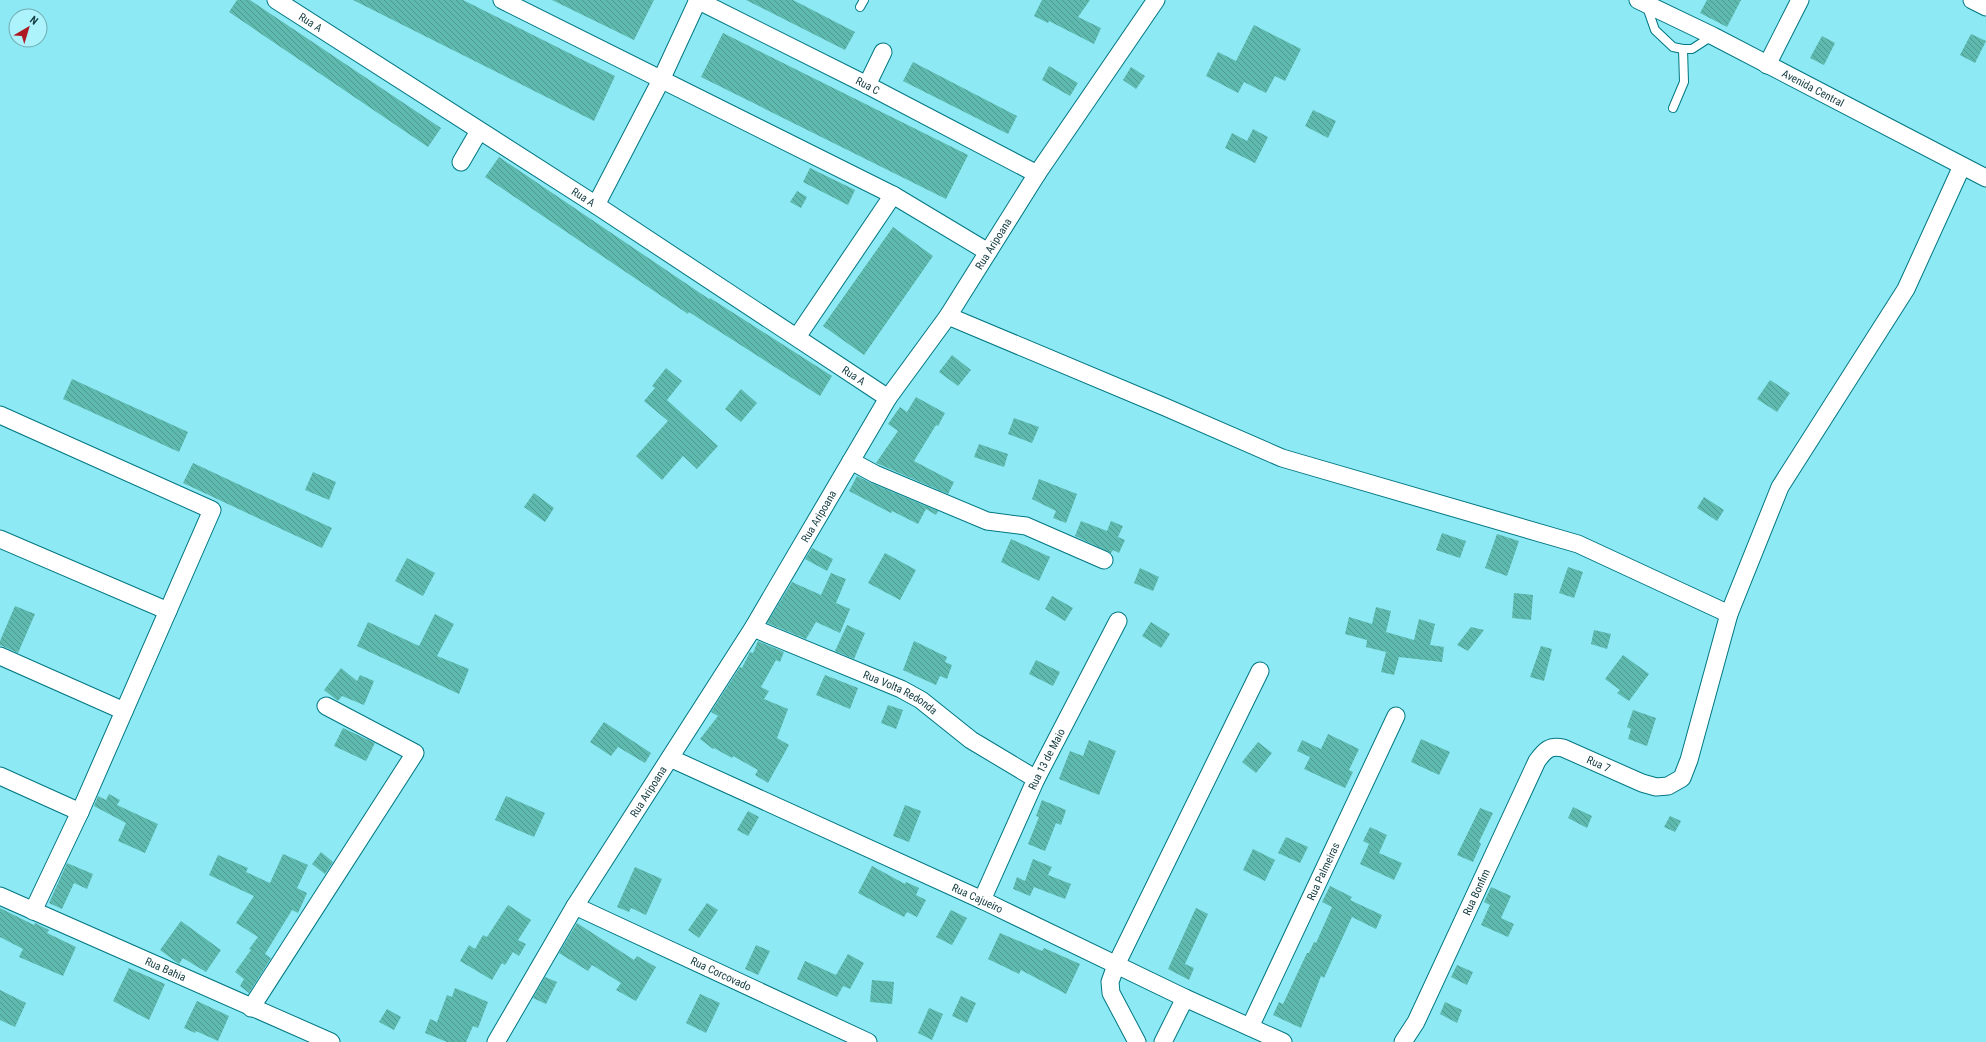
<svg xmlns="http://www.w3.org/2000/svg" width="1986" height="1042" font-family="'Roboto Condensed',sans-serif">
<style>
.building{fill:url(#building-back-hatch)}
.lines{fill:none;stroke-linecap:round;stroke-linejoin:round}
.service-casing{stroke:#007782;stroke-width:10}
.minor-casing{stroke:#007782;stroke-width:19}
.service{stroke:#fff;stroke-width:8}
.minor{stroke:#fff;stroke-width:17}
.labels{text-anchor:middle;stroke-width:3;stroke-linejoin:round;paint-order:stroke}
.street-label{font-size:11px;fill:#194045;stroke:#acf3fc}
</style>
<defs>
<pattern id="building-back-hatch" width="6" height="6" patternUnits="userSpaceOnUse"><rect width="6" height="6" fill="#5eb9ae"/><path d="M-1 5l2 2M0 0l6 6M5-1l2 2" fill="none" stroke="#4d988f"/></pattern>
</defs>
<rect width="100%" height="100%" fill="#8de9f4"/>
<!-- building -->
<g class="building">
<path d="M237 0H250L441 128 428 147 229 12Z"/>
<path d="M353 0H463L615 76 594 121Z"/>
<path d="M552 0H654L634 40Z"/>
<path d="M746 0H793L855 32 845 50Z"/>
<path d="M1042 0H1090L1078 17 1101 28 1094 44 1049 21 1048 23 1034 16Z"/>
<path d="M1707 0H1741L1727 27 1700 13Z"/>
<path d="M1254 25 1301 49 1285 81 1275 76 1266 93 1244 82 1238 93 1206 76 1218 52 1236 61Z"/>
<path d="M723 33 968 155 946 199 701 77Z"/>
<path d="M1971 34 1986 41 1975 63 1960 55Z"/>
<path d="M1822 36 1835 43 1824 65 1810 58Z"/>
<path d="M913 62 1017 116 1008 134 903 81Z"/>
<path d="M1049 66 1078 83 1070 96 1042 80Z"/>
<path d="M1131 67 1145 76 1136 89 1123 80Z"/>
<path d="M1313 110 1336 121 1328 138 1305 126Z"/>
<path d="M1253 129 1268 137 1255 163 1225 148 1232 133 1247 141Z"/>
<path d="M499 157 709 299 710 298 832 376 820 396 689 312 688 314 485 177Z"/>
<path d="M810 168 855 190 848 205 803 182Z"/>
<path d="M797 191 807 197 801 208 790 202Z"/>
<path d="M893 227 933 256 864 355 823 326Z"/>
<path d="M952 355 971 370 958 386 939 372Z"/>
<path d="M666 368 682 381 667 400 718 446 697 469 683 456 662 480 636 456 668 421 644 401 655 388 652 386Z"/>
<path d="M72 379 188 432 179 452 63 399Z"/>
<path d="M1770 380 1790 393 1777 412 1757 399Z"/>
<path d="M741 389 757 403 741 422 725 409Z"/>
<path d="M916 397 945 413 938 426 936 425 914 461 954 482 948 494 876 463 898 431 888 424 900 407 907 412Z"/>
<path d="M1014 418 1039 427 1032 443 1008 434Z"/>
<path d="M979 444 1008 454 1004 467 974 457Z"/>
<path d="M193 463 332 528 322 548 183 483Z"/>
<path d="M313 472 336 482 329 500 305 490Z"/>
<path d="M857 476 871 483 938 511 936 515 926 509 918 524 892 511 891 513 849 491Z"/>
<path d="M1039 479 1077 494 1066 523 1053 518 1056 511 1032 499Z"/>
<path d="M534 493 554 508 545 522 524 507Z"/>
<path d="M1704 497 1724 510 1717 521 1697 508Z"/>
<path d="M1081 521 1107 531 1111 521 1123 526 1118 537 1125 540 1119 553 1113 550 1111 553 1075 536Z"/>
<path d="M1442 533 1466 541 1460 558 1436 550Z"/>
<path d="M1497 534 1519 541 1507 576 1485 568Z"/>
<path d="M1011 539 1050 557 1039 581 1001 562Z"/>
<path d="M812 548 833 559 827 571 805 559Z"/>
<path d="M885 553 916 570 900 600 868 583Z"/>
<path d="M407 558 435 573 423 596 395 581Z"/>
<path d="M1568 567 1583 572 1574 598 1559 593Z"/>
<path d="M1140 568 1159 577 1153 591 1134 583Z"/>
<path d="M831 573 846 579 836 603 850 609 840 633 816 622 806 639 767 623 792 582 821 595Z"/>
<path d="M1514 593 1533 595 1531 620 1512 618Z"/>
<path d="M1052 596 1073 608 1065 621 1045 609Z"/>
<path d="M15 606 35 614 18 653 0 645V641Z"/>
<path d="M1376 607 1391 611 1386 632 1414 640 1419 619 1435 624 1430 645 1444 647 1442 662 1399 657 1394 675 1381 672 1386 652 1366 647 1367 640 1345 634 1349 617 1372 624Z"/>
<path d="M435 614 454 624 437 656 469 669 459 694 357 646 368 622 419 646Z"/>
<path d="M1151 622 1170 634 1161 648 1142 636Z"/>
<path d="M847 625 865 633 854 659 835 651Z"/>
<path d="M1471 627 1484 630 1468 651 1457 645Z"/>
<path d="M1594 630 1611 634 1607 649 1591 644Z"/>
<path d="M758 641 784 652 780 662 776 660 761 687 769 691 764 699 788 709 777 738 789 745 768 783 755 775 758 770 733 756 732 758 714 748 713 749 700 739 718 716 711 712 740 667 742 668 750 652 753 653Z"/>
<path d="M914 641 947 657 945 662 952 665 947 679 940 676 936 685 903 670Z"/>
<path d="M1541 646 1552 649 1544 681 1530 677Z"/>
<path d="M1623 655 1649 674 1629 701 1617 693 1620 690 1605 679Z"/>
<path d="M1036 660 1060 672 1053 686 1029 674Z"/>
<path d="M341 668 357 681 360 675 374 681 364 705 342 696 338 701 324 690Z"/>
<path d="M825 675 858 688 850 709 816 695Z"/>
<path d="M888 705 903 710 896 729 881 723Z"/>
<path d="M1633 710 1656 718 1647 746 1628 739 1631 729 1627 727Z"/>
<path d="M604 722 651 753 645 763 618 747 611 756 590 742Z"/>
<path d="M343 728 375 743 366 761 334 746Z"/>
<path d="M1328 734 1359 749 1349 770 1353 772 1345 788 1304 769 1310 757 1297 751 1302 740 1321 749Z"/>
<path d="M1421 739 1450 752 1439 775 1411 762Z"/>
<path d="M1089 740 1116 751 1099 795 1059 779 1070 751 1083 756Z"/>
<path d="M1258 742 1272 753 1256 773 1242 762Z"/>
<path d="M109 794 120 800 117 805 158 824 145 853 118 841 126 823 94 806 98 796 106 800Z"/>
<path d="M506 796 545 813 534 837 495 820Z"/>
<path d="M1042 800 1066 810 1061 825 1056 823 1045 851 1028 844 1039 817 1036 816Z"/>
<path d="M905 805 921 811 909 842 893 836Z"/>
<path d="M1573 807 1592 816 1587 828 1568 818Z"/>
<path d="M1480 808 1493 813 1479 842 1481 844 1473 862 1457 855Z"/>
<path d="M748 811 759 817 748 836 737 830Z"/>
<path d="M1670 816 1681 821 1675 832 1664 827Z"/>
<path d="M1370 827 1387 835 1379 853 1402 863 1394 880 1360 864 1369 844 1363 841Z"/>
<path d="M1286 837 1308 847 1300 863 1278 853Z"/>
<path d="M1253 849 1275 860 1265 881 1243 870Z"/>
<path d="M321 852 333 862 325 874 312 864Z"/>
<path d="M283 854 308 865 297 888 307 893 298 913 292 910 265 954 271 958 249 993 240 986 244 979 235 972 251 950 249 949 258 937 236 923 254 896 209 875 218 855 248 868 246 872 270 883Z"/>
<path d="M1033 859 1052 867 1048 875 1071 884 1065 899 1034 887 1030 896 1013 889 1017 877 1025 881Z"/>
<path d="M67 863 93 874 87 889 74 883 62 909 49 903Z"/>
<path d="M872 866 905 884 906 882 919 888 916 895 926 900 917 917 907 912 904 917 858 893Z"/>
<path d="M635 867 662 879 646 915 631 908 629 912 617 907Z"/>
<path d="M1330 886 1352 897 1350 900 1382 915 1376 929 1352 917 1324 978 1321 976 1301 1028 1273 1015 1279 1002 1283 1004 1307 953H1309L1314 942 1316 943 1332 907 1322 902Z"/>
<path d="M1491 887 1511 896 1501 918 1514 924 1508 937 1481 925 1490 905 1484 902Z"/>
<path d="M707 903 718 910 699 938 688 930Z"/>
<path d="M508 905 531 920 518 940 526 944 519 956 513 952 505 965 502 963 492 980 460 961 469 945 475 949 483 935 487 937Z"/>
<path d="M0 908 34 925 35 923 49 930 47 933 76 947 63 976 19 957 23 949 0 937Z"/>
<path d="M1196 908 1208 914 1185 964 1194 968 1189 980 1168 969Z"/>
<path d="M951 910 967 918 952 945 936 937Z"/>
<path d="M181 921 221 950 206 972 183 958 179 964 160 950Z"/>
<path d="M577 923 634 960 637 956 656 967 636 1001 616 990 621 983 592 965 588 971 559 953Z"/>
<path d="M1000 933 1042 951 1044 948 1080 964 1066 994 1021 970 1019 974 988 959Z"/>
<path d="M756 945 770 951 758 975 745 969Z"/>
<path d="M848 954 864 963 850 989 843 986 837 997 797 979 805 961 836 975Z"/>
<path d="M1457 965 1473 972 1467 985 1451 977Z"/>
<path d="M129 968 165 984 149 1020 113 1001Z"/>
<path d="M545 977 557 982 546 1004 533 998Z"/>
<path d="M872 980 894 982 892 1004 870 1002Z"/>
<path d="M455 988 488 1002 478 1028 473 1026 466 1042H447L425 1033 430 1019 437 1022 447 995 452 997Z"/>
<path d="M0 990 26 1003 15 1027 0 1020Z"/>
<path d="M700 994 720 1003 706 1033 686 1023Z"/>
<path d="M961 996 976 1003 967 1023 952 1016Z"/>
<path d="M197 1001 229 1016 218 1041 196 1031 195 1033 184 1028Z"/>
<path d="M1445 1002 1462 1010 1457 1023 1440 1014Z"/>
<path d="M929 1008 943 1014 932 1040 918 1033Z"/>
<path d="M387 1009 401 1017 394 1030 379 1022Z"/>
</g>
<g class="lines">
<defs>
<g id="service">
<path d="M860 7 864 0"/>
<path d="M1647 7 1655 30 1673 47 1683 49H1692L1712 36"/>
<path d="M1673 108 1684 82 1683 49"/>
</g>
<g id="minor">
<path id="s1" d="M276 0 596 205 888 398"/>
<path d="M502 0 893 195 988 252"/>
<path id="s2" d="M697 0 867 85 1037 174"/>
<path id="s3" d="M1638 0 1713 36 1986 178"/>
<path d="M1972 0 1986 7"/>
<path d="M1767 65 1800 0"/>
<path d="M867 85 883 52"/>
<path d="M461 162 479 131"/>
<path d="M596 205 661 80 698 0"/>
<path d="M948 316 1165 407 1282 458 1578 544 1729 614"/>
<path d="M797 337 893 195"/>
<path d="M0 415 212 510 80 812 33 911"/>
<path d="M851 461 875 474 987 521 1026 526 1104 560"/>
<path d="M0 539 168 611"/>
<path id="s4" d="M753 628 901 689 921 700 971 740 1036 779"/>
<path d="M0 656 124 711"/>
<path id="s5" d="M670 758 982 900 1185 998 1283 1042"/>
<path d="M0 776 80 812"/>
<path id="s6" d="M0 896 331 1042"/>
<path id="s7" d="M982 900 1036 779 1118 621"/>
<path id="s8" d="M575 906 868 1042"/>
<path d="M251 1008 415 753 326 706"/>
<path id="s9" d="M1250 1027 1396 716"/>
<path id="s10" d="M496 1042 575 906 753 628 888 398 948 316 1037 174 1156 0"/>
<path d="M1137 1042 1111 993 1110 982 1116 965 1260 671"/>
<path d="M1163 1042 1185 998"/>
<path id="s11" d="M1403 1042 1416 1022 1537 761C1545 750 1550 745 1563 748L1642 783 1656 787 1668 786 1682 778 1689 760 1729 614 1780 487 1906 289 1962 166"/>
</g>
</defs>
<!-- service casing -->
<use href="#service" class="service-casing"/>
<!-- minor casing -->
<use href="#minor" class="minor-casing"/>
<!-- service -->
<use href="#service" class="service"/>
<!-- minor -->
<use href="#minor" class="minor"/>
</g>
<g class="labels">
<!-- street labels -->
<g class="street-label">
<text dy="4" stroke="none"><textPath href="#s1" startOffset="41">Rua A</textPath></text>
<text dy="4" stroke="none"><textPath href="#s2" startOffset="191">Rua C</textPath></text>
<text dy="4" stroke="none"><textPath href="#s3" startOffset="196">Avenida Central</textPath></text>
<text dy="4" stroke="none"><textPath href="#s1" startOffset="365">Rua A</textPath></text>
<text dy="4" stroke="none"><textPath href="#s10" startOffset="941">Rua Aripoana</textPath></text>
<text dy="4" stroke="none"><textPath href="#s1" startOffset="689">Rua A</textPath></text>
<text dy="4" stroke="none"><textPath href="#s10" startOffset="617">Rua Aripoana</textPath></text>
<text dy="4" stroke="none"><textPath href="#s4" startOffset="161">Rua Volta Redonda</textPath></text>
<text dy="4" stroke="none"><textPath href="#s7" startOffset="155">Rua 13 de Maio</textPath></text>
<text dy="4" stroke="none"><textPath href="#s11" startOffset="382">Rua 7</textPath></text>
<text dy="4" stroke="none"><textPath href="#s10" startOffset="293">Rua Aripoana</textPath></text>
<text dy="4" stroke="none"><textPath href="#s9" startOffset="172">Rua Palmeiras</textPath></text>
<text dy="4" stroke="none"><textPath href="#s11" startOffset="167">Rua Bonfim</textPath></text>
<text dy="4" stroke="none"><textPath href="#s5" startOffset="338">Rua Cajueiro</textPath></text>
<text dy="4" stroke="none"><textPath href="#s6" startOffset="181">Rua Bahia</textPath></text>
<text dy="4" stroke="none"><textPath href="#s8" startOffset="161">Rua Corcovado</textPath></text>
</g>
</g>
<!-- north arrow -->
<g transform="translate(28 28) rotate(38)"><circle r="19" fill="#acf3fc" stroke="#71abb3"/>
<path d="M0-3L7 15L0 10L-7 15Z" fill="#ad1a22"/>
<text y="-6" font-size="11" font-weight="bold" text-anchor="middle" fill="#194045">N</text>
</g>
</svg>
